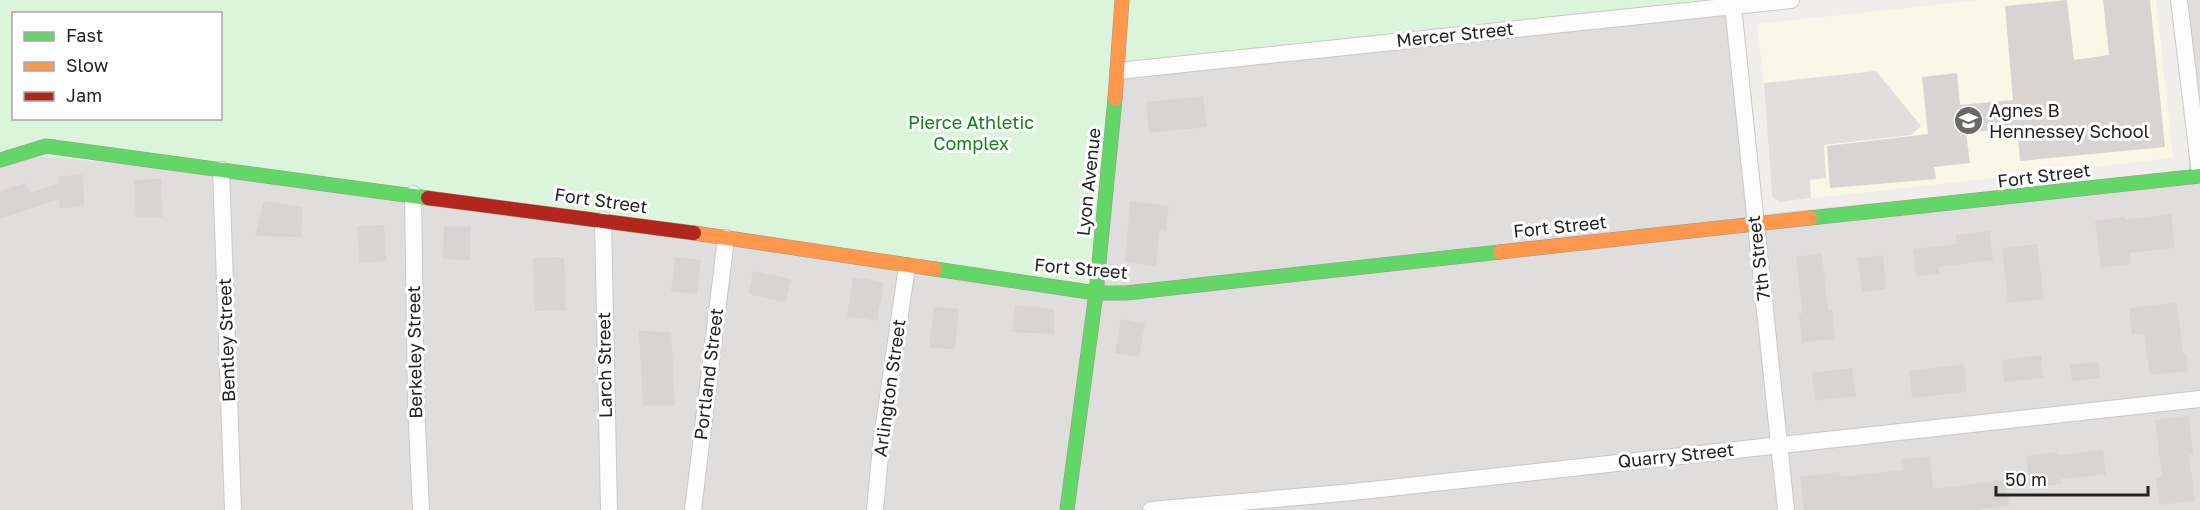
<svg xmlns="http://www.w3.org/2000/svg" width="2200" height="510" font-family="'Golos Text',sans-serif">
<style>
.residential{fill:#dfdedc}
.education{fill:#f8f7e8}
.park{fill:#daf5da;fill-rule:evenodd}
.parking{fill:#e0dfde}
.building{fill:#d7d4d2}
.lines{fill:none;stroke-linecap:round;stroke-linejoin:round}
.street-casing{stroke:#c9c8c7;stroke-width:18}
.fast-casing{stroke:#999a82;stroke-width:15}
.slow-casing{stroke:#999a82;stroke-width:15}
.jam-casing{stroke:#999a82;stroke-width:15}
.street{stroke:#fdfcfc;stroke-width:16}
.fast{stroke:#63d668;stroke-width:14}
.slow{stroke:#ff974d;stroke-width:14}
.jam{stroke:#b3261e;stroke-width:14}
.labels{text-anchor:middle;stroke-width:6;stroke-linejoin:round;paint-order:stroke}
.street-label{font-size:18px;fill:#222;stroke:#fff}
.poi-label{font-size:18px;fill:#222;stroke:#fff;text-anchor:start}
.park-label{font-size:18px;fill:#0c8416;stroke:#fff}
</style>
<rect width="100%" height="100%" fill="#f0eeeb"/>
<!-- residential -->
<path class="residential" d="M1712 0H1725L1753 215 2189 172 2186 99 2182 92H2184L2174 0H2200V510H0V153L1115 69 1290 45Z"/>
<!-- education -->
<path class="education" d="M1980 0H2156L2173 158 1779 202 1772 196 1764 83 1757 24Z"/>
<!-- park -->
<path class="park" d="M0 0H1712L1118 64 1091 284 229 173 0 153ZM14 14H220V118H14Z"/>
<!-- parking -->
<path class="parking" d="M1876 71 1921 126 1911 135 1824 145 1826 178 1810 180 1811 198 1779 202 1772 196 1764 83Z"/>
<!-- building -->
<g class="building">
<path d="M2067 0 2074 60 2109 55 2103 0H2150L2165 147 2020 161 2017 127 1966 133 1970 163 1934 167 1936 179 1830 188 1827 146 1928 134 1922 77 1957 73 1960 105 2013 100 2005 6Z"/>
<path d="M1203 96 1207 127 1149 133 1146 102Z"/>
<path d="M83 175 84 207 60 208 59 199 0 219V191L26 183 30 193 59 183 58 176Z"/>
<path d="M161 179 163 217 136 218 134 180Z"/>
<path d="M264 201 303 207 301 237 255 236Z"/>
<path d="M1130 201 1169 206 1166 230 1160 229 1156 266 1125 262Z"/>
<path d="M2171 214 2175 248 2129 253 2131 264 2101 268 2095 221 2125 217 2126 220Z"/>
<path d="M384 225 386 261 359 263 357 226Z"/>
<path d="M444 226 471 227 470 260 443 259Z"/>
<path d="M1990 231 1993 260 1938 267 1939 274 1916 276 1913 249 1957 244 1956 235Z"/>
<path d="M2037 244 2044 299 2008 303 2002 248Z"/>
<path d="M1822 253 1828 310H1832L1835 339 1802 342 1799 314 1802 313 1796 257Z"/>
<path d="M1883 255 1886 289 1862 292 1858 258Z"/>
<path d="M564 257 566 310 534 311 533 258Z"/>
<path d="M675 257 701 260 697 294 671 291Z"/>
<path d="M753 271 791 279 785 302 748 294Z"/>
<path d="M853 277 884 282 877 321 847 316Z"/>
<path d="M2177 303 2183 354H2186L2188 371 2150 375 2144 334 2132 335 2129 308Z"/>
<path d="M1015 305 1054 309V334L1012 332Z"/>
<path d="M934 307 959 309 955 349 929 348Z"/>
<path d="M1121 319 1145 323 1139 357 1115 353Z"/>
<path d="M639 331 671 332 675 405 643 406Z"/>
<path d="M2041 355 2043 378 2004 382 2002 360Z"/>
<path d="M2098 362 2100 378 2072 381 2070 365Z"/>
<path d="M1964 364 1967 392 1912 398 1909 371Z"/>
<path d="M1852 368 1856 396 1815 401 1812 373Z"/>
<path d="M2189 416 2193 455H2189L2195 501 2159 505 2156 477H2162L2155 420Z"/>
<path d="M2103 450 2106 474 2061 479V484L2030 487 2026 456 2057 452 2058 455Z"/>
<path d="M1930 456 1933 489 2006 480 2009 506 1973 510H1804L1800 477 1840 472 1841 477 1904 470 1902 459Z"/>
</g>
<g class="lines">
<defs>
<g id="street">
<path d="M2179 0 2200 174"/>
<path d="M1733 6 1786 510"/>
<path d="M1118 71 1791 0"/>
<path d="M221 170 233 510"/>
<path d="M413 194 416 404 421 510"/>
<path d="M603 220 609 510"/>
<path d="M693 510 726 238"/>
<path d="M875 510 881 445 907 266"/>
<path d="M1151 510 1353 492 2200 399"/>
</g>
<g id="fast">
<path d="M0 160 46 146 428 198"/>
<path d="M1810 218 2200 176"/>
<path d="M935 269 1096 293H1126L1500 252"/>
<path d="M1067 510 1096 293 1115 99"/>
</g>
<g id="slow">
<path d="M1115 99 1122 0"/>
<path d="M694 233 935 269"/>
<path d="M1500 252 1810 218"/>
</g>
<path id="jam" d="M428 198 694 233"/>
</defs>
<!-- street casing -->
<use href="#street" class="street-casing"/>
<!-- fast casing -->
<use href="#fast" class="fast-casing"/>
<!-- slow casing -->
<use href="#slow" class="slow-casing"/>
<!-- jam casing -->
<use href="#jam" class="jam-casing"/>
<!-- street -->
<use href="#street" class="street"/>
<!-- fast -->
<use href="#fast" class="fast"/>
<!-- slow -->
<use href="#slow" class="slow"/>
<!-- jam -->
<use href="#jam" class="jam"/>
</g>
<!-- icons -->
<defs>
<symbol id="school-disc" viewBox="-11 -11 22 22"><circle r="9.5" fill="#6a6968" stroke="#fff"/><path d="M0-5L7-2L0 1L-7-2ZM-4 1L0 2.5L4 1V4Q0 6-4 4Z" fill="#fff"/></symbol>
</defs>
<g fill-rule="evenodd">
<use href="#school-disc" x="1952" y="104" width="33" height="33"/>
</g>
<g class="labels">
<!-- street labels -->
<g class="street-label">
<text transform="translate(1455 35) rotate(-6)" y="6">Mercer Street</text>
<text transform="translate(2044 176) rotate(-7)" y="6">Fort Street</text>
<text transform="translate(1089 182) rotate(-84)" y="6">Lyon Avenue</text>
<text transform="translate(601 201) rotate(8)" y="6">Fort Street</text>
<text transform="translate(1560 227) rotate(-6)" y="6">Fort Street</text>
<text transform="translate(1759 258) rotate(-97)" y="6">7th Street</text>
<text transform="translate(1081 269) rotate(5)" y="6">Fort Street</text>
<text transform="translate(227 340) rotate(-92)" y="6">Bentley Street</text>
<text transform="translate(415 352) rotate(-91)" y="6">Berkeley Street</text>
<text transform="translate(605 365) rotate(-91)" y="6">Larch Street</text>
<text transform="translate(709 374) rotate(-83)" y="6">Portland Street</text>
<text transform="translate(890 388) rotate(-82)" y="6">Arlington Street</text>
<text transform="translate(1676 456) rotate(-6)" y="6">Quarry Street</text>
</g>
<!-- poi labels -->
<g class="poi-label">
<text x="1989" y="117">Agnes B<tspan x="1989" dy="21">Hennessey School</tspan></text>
</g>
<!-- park labels -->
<g class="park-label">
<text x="971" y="129">Pierce Athletic<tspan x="971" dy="21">Complex</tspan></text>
</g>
</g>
<!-- legend -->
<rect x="12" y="12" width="210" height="108" fill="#ffffff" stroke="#a7a7a7" stroke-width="1.5"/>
<rect x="24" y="32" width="30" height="9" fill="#63d668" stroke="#a7a7a7" stroke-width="1.5"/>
<text x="66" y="42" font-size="18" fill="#222222">Fast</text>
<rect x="24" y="62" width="30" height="9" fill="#ff974d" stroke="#a7a7a7" stroke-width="1.5"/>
<text x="66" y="72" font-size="18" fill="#222222">Slow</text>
<rect x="24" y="92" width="30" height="9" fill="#b3261e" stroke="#a7a7a7" stroke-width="1.5"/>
<text x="66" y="102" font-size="18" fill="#222222">Jam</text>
<!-- scale -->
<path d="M1996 486v9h152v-9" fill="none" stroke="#222222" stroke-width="3"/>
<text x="2005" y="486" font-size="18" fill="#222222" stroke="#ffffff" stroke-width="4.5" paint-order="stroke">50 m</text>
</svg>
